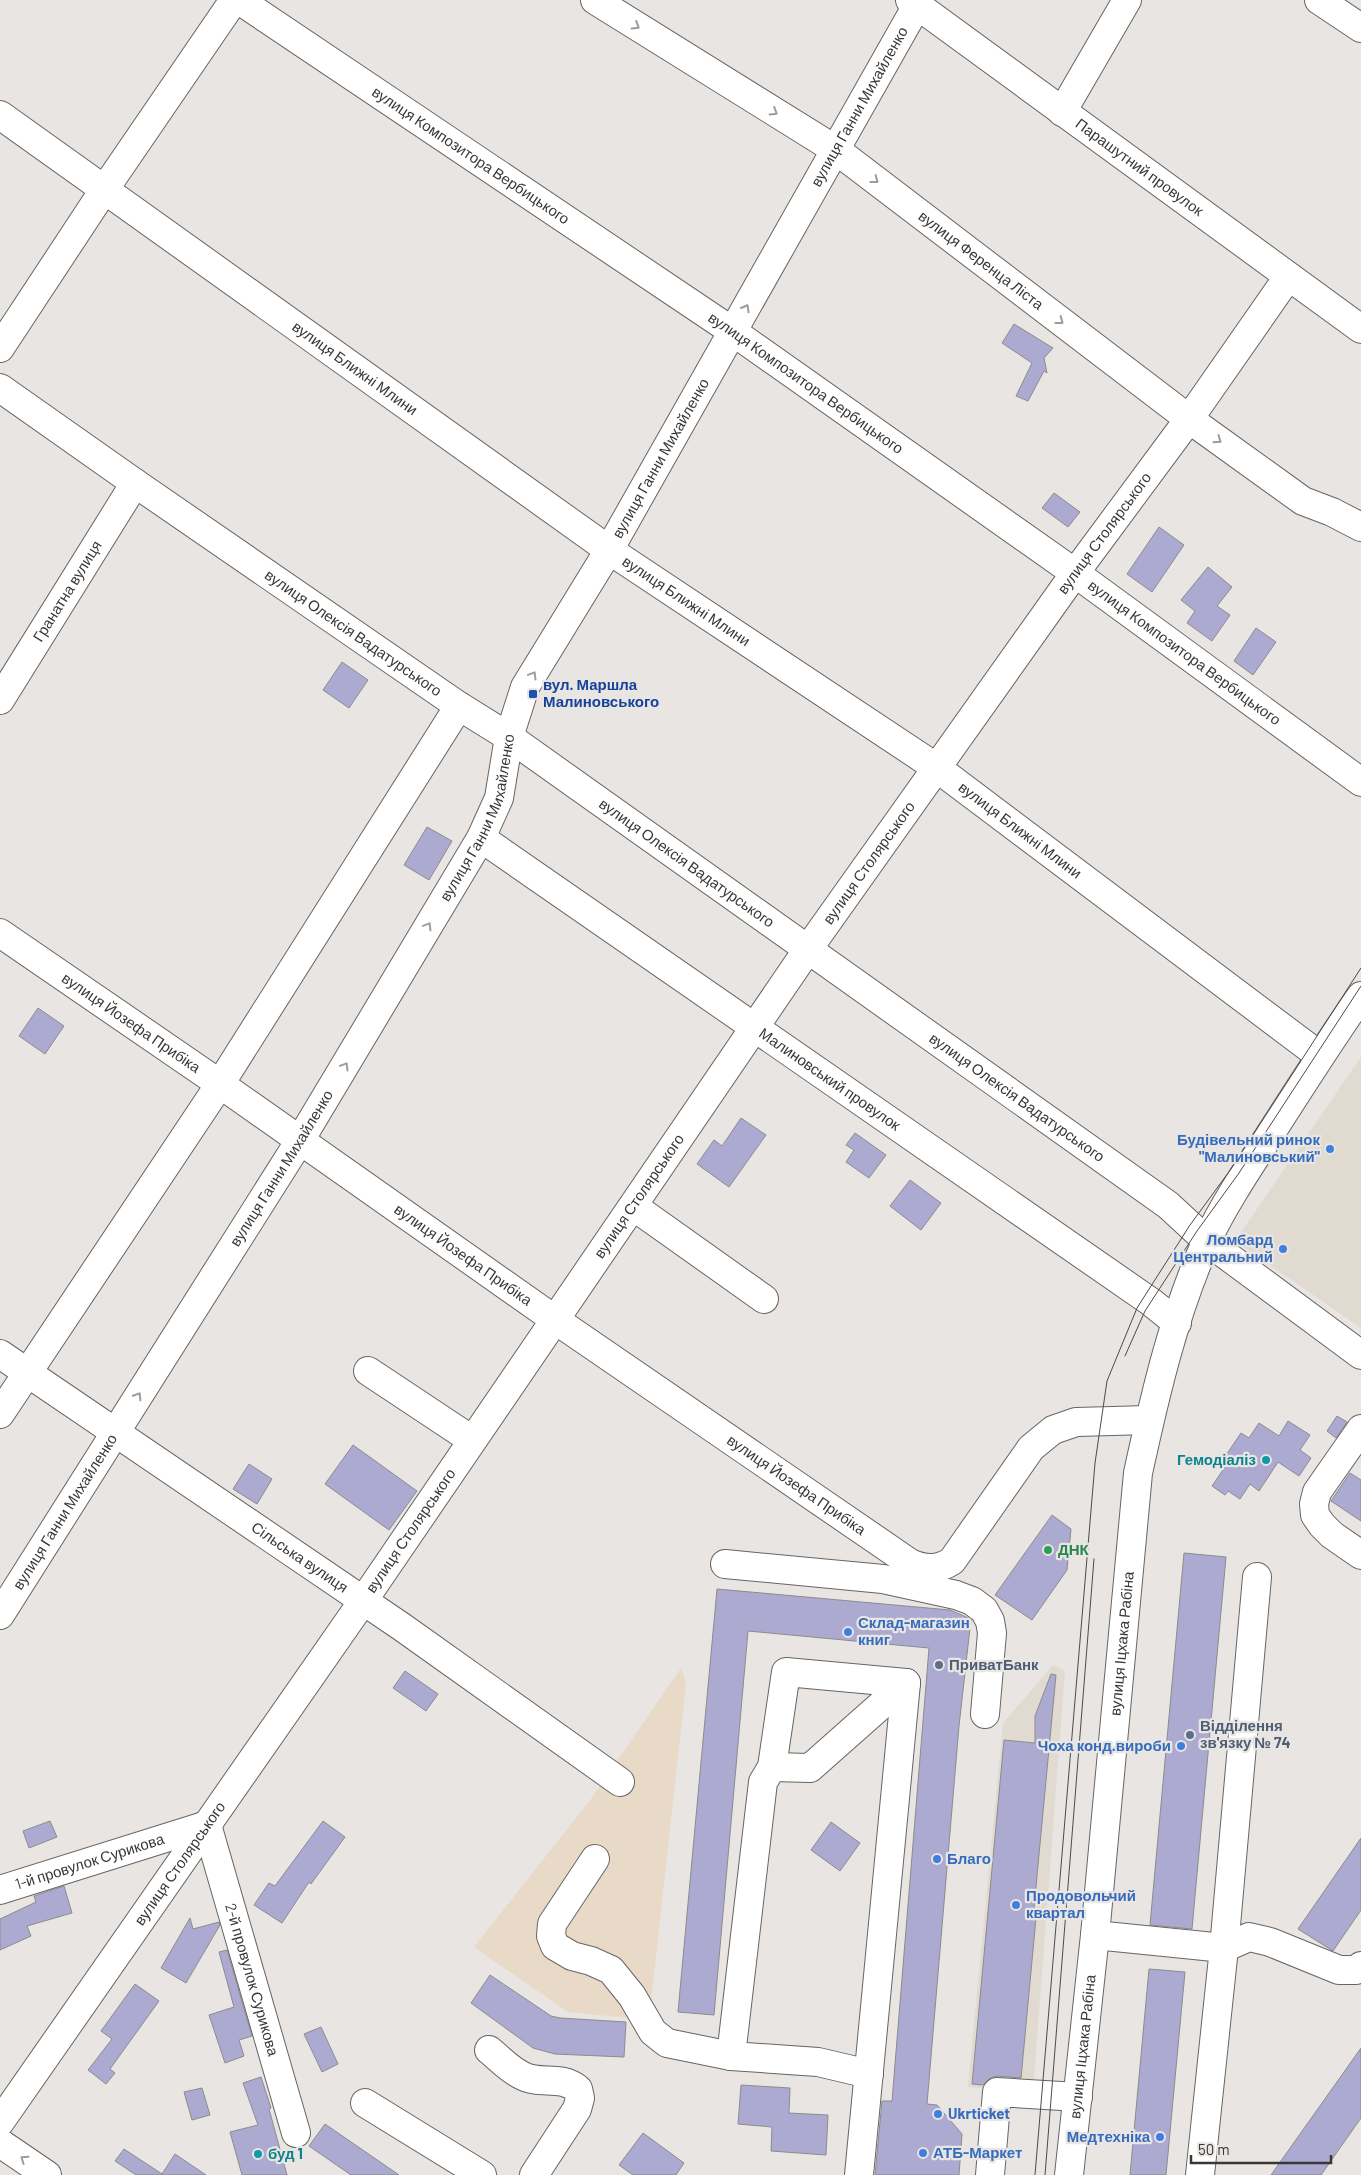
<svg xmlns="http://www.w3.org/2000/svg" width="1361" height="2175" font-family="Barlow,sans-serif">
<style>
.built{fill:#e1dad1}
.industrial{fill:#e9d9c7}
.building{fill:#adaad1;stroke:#8b8b8e}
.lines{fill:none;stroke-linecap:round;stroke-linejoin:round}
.minor-casing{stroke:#676563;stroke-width:30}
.major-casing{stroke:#676563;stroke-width:30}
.minor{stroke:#fff;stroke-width:28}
.major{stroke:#fff;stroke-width:28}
.tram{stroke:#4c4b49;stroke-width:1}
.oneway{stroke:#9c9c9b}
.transit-dot{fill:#1a4fb4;stroke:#e8e5e2;stroke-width:2}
.shop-dot{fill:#3f7fe0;stroke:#e8e5e2;stroke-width:2}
.culture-dot{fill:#0f9aa8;stroke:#e8e5e2;stroke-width:2}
.leisure-dot{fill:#2e9e5b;stroke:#e8e5e2;stroke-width:2}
.service-dot{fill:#5c6f8a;stroke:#e8e5e2;stroke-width:2}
.labels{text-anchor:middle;stroke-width:4.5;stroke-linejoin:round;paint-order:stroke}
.street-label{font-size:15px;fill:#393837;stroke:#e8e5e2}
.transit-label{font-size:15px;font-weight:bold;fill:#164399;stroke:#e8e5e2;text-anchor:start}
.shop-label{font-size:15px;font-weight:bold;fill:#366cbe;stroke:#e8e5e2;text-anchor:start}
.culture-label{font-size:15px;font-weight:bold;fill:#0d838f;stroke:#e8e5e2;text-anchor:end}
.leisure-label{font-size:15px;font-weight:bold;fill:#27864d;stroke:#e8e5e2;text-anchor:start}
.service-label{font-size:15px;font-weight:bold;fill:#4e5e75;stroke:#e8e5e2;text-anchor:start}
</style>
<rect width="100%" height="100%" fill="#e8e5e2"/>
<!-- built -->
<g class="built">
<path d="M1361 1057V1328L1235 1241Z"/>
<path d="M1053 1665 1065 1671 1033 2092 968 2087 1003 1723Z"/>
</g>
<!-- industrial -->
<path class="industrial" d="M681 1668 686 1683 649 2020 568 2012 474 1947 591 1799Z"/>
<!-- building -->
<g class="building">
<path d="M1014 324 1053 348 1044 358 1047 373 1044 371 1028 401 1016 396 1032 363 1002 343Z"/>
<path d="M1054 493 1080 512 1068 527 1042 508Z"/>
<path d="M1159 527 1184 545 1152 592 1127 574Z"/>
<path d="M1208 567 1232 587 1217 606 1230 615 1212 641 1187 623 1195 611 1181 600Z"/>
<path d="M1256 628 1276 642 1253 675 1234 661Z"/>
<path d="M342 662 368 680 349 708 323 690Z"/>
<path d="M427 827 452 841 429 880 404 865Z"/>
<path d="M38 1008 64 1026 45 1054 19 1036Z"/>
<path d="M741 1118 766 1135 729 1187 697 1164 714 1140 722 1146Z"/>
<path d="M855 1133 886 1155 869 1178 846 1162 854 1150 846 1145Z"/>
<path d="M910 1180 941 1203 921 1230 890 1206Z"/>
<path d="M1337 1416 1347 1422 1336 1438 1327 1431Z"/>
<path d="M1288 1421 1310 1435 1300 1450 1311 1458 1299 1476 1278 1462 1259 1491 1250 1484 1240 1499 1228 1491 1225 1495 1212 1486 1225 1467 1220 1464 1241 1433 1249 1438 1259 1423 1279 1436Z"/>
<path d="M353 1445 417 1491 389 1530 325 1484Z"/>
<path d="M249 1464 272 1479 257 1504 233 1489Z"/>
<path d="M1350 1473 1361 1480V1521L1331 1501Z"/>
<path d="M1052 1515 1071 1529 1067 1570 1032 1620 995 1595Z"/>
<path d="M1184 1553 1226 1557 1192 1929 1150 1925Z"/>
<path d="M717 1589 950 1610 971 1619 959 1726 927 2104 937 2105 962 2134 959 2175H875L882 2101H892L929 1648 748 1631 714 2015 678 2012Z"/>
<path d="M405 1671 438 1694 426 1711 393 1688Z"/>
<path d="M1051 1674 1056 1675 1033 1918H1036L1021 2078 997 2076 990 2078 983 2085 972 2084 1004 1740 1035 1743V1716Z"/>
<path d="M50 1821 57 1837 29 1848 23 1831Z"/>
<path d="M323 1821 345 1837 311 1884 309 1882 282 1923 254 1905 269 1883 275 1886Z"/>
<path d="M831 1822 860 1843 840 1871 811 1850Z"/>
<path d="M1361 1838V1910L1333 1951 1298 1929Z"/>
<path d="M64 1886 72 1913 27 1926 31 1936 0 1950V1919L36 1902 34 1896Z"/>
<path d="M190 1918 193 1929 219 1922 220 1925 186 1983 161 1968Z"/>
<path d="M227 1950 252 2036 239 2040 244 2056 225 2063 209 2015 234 2007 219 1952Z"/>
<path d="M1149 1969 1185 1972 1166 2175H1130Z"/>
<path d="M490 1975 551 2016 560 2018 626 2022 624 2057 555 2054 533 2048 471 2003Z"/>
<path d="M135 1984 159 2001 110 2069 115 2073 106 2084 88 2070 112 2039 101 2031Z"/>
<path d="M321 2027 338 2064 322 2072 304 2034Z"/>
<path d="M1361 2048V2118L1321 2175H1271Z"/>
<path d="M261 2077 271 2108 269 2109 287 2175H242L230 2132 258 2125 243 2083Z"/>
<path d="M741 2085 790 2088 789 2113 828 2115 826 2155 771 2151 772 2127 738 2124Z"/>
<path d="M202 2088 210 2115 192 2120 184 2092Z"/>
<path d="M325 2124 399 2175H351L309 2146Z"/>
<path d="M643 2133 684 2163 676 2175H633L619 2165Z"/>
<path d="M124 2149 162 2174 175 2154 206 2175H136L115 2161Z"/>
</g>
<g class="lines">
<defs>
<g id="minor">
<path id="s1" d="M239 0 732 331 1075 573 1361 782"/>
<path id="s2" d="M595 0 836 150 1189 419 1303 501 1332 512 1361 527"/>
<path id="s3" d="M910 0 1361 329"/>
<path d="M1319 0 1361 28"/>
<path d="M1062 112 1127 0"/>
<path id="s4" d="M0 115 609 550 937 768 1320 1056"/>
<path d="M0 348 104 190 234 0"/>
<path id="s5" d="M0 700 135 483"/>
<path id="s6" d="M481 838 1151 1302 1177 1323"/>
<path id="s7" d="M0 933 220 1084 554 1319 910 1563C926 1570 938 1570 952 1561L1031 1448 1053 1430 1076 1422 1149 1420"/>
<path d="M633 1206 764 1299"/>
<path id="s8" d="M0 1354 402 1627 620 1782"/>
<path d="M368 1371 472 1440"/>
<path d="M0 1414 220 1084 459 706"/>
<path d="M1361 1429 1317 1492 1314 1504 1315 1515 1322 1525 1332 1535 1361 1555"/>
<path d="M725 1564 883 1579 956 1595 972 1601 984 1610 990 1621 992 1633 985 1714"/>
<path id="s9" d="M0 1615 299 1142 481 838 499 798 509 737 525 687 609 550 920 0"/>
<path d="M772 1767 810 1768 906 1683"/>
<path d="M595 1859 552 1924 551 1936 555 1946 572 1956 591 1961 611 1970 632 1996 653 2032 667 2043 731 2056 818 2062 869 2074"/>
<path id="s10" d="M0 1890 207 1825 296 2133"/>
<path d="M1095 1935 1224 1948 1249 1937 1270 1942 1339 1970H1356L1361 1966"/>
<path d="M489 2050C499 2058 509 2069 521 2075 540 2086 559 2074 578 2089L580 2098 577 2109 534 2175"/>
<path d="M731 2056 763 1782 772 1767 786 1672 906 1683"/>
<path d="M365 2103 482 2175"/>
<path id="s11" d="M0 2122 363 1601 808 949 1075 573 1189 419 1288 277"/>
<path d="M859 2175 906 1683"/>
<path d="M990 2175 997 2092 1078 2097"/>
<path id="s12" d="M1069 2175 1095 1935 1138 1473C1155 1395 1174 1313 1207 1240 1225 1203 1247 1170 1269 1136 1299 1089 1329 1042 1361 996"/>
<path d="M1200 2175 1224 1948 1257 1577"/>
</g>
<g id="major">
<path id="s13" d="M0 388 135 483 459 706 509 737 1168 1205 1207 1241 1361 1355"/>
<path d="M0 2143 47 2175"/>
</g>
</defs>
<!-- minor casing -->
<use href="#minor" class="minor-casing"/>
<!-- major casing -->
<use href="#major" class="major-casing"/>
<!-- minor -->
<use href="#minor" class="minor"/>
<!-- major -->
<use href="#major" class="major"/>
<!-- tram -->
<g class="tram">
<path d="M1125 1356 1145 1311 1197 1231 1239 1173 1361 986"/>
<path d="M1035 2175 1095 1463 1107 1381 1137 1308 1190 1225 1231 1169 1361 968"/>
<path d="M1045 2175 1094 1559"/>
</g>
</g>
<!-- one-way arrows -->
<defs><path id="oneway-chevron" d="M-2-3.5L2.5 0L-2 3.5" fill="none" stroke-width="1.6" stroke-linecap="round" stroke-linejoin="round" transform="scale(1.25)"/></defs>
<g class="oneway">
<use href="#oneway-chevron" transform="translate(636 26) rotate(32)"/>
<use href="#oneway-chevron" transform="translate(774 112) rotate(32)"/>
<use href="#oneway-chevron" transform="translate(875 180) rotate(37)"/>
<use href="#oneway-chevron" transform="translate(746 308) rotate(-60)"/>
<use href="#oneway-chevron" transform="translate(1060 321) rotate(37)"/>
<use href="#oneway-chevron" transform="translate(1218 440) rotate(35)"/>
<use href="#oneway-chevron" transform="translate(533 675) rotate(-59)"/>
<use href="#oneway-chevron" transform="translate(428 926) rotate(-59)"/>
<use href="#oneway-chevron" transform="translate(345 1066) rotate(-59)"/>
<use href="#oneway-chevron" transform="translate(138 1396) rotate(-58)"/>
<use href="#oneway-chevron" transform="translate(24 2159) rotate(-146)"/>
</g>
<!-- markers -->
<rect class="transit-dot" x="528" y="689" width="10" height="10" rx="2.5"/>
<g class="shop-dot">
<circle cx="1330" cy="1149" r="5"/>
<circle cx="1283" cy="1249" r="5"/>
<circle cx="848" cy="1632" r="5"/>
<circle cx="1181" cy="1746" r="5"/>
<circle cx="937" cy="1859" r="5"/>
<circle cx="1016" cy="1905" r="5"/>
<circle cx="938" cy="2114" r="5"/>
<circle cx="1160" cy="2137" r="5"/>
<circle cx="923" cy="2153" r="5"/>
</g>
<g class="culture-dot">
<circle cx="1266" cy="1460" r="5"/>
<circle cx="258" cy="2154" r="5"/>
</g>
<circle class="leisure-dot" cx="1048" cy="1550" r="5"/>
<g class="service-dot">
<circle cx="939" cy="1665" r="5"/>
<circle cx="1190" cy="1735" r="5"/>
</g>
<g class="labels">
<!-- street labels -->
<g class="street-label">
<text dy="5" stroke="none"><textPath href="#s9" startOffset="1742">вулиця Ганни Михайленко</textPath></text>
<text dy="5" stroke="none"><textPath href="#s1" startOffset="279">вулиця Композитора Вербицького</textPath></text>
<text dy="5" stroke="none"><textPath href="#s3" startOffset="284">Парашутний провулок</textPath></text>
<text dy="5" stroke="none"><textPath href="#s2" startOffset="466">вулиця Ференца Ліста</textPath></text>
<text dy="5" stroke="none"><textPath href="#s4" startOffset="436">вулиця Ближні Млини</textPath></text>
<text dy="5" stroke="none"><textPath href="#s1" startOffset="684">вулиця Композитора Вербицького</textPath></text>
<text dy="5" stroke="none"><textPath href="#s9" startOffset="1338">вулиця Ганни Михайленко</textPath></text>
<text dy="5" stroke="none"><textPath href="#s11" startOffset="1935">вулиця Столярського</textPath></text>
<text dy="5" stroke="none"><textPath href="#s5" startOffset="128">Гранатна вулиця</textPath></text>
<text dy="5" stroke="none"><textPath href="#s4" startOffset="841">вулиця Ближні Млини</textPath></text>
<text dy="5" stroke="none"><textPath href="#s13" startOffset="430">вулиця Олексія Вадатурського</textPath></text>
<text dy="5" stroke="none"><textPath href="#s1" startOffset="1149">вулиця Композитора Вербицького</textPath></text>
<text dy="5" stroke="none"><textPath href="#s9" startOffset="932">вулиця Ганни Михайленко</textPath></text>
<text dy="5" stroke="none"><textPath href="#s4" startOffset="1246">вулиця Ближні Млини</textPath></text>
<text dy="5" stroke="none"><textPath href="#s13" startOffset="835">вулиця Олексія Вадатурського</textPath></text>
<text dy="5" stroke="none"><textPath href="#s11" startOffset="1530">вулиця Столярського</textPath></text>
<text dy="5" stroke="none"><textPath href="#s7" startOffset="159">вулиця Йозефа Прибіка</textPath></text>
<text dy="5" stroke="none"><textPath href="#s6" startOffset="424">Малиновський провулок</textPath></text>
<text dy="5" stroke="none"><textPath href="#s13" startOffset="1240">вулиця Олексія Вадатурського</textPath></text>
<text dy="5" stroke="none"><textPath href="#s9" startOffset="528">вулиця Ганни Михайленко</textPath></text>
<text dy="5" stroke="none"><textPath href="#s11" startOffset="1125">вулиця Столярського</textPath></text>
<text dy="5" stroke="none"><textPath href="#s7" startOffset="564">вулиця Йозефа Прибіка</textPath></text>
<text dy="5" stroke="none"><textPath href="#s7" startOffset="969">вулиця Йозефа Прибіка</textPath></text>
<text dy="5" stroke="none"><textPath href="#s9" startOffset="122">вулиця Ганни Михайленко</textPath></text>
<text dy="5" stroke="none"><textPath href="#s11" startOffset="720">вулиця Столярського</textPath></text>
<text dy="5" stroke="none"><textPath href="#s8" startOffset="362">Сільська вулиця</textPath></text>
<text dy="5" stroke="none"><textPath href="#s12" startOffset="534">вулиця Іцхака Рабіна</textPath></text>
<text dy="5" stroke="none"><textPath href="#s10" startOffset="94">1-й провулок Сурикова</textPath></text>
<text dy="5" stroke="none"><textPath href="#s11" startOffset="315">вулиця Столярського</textPath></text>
<text dy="5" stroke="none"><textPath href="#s10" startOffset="378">2-й провулок Сурикова</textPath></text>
<text dy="5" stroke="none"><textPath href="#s12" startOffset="129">вулиця Іцхака Рабіна</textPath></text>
</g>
<!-- transit labels -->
<g class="transit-label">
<text x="543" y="690">вул. Маршла<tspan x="543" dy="17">Малиновського</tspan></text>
</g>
<!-- shop labels -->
<g class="shop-label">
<text x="1320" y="1145" text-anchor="end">Будівельний ринок<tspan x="1320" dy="17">"Малиновський"</tspan></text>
<text x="1273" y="1245" text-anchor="end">Ломбард<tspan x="1273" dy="17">Центральний</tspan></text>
<text x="858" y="1628">Склад-магазин<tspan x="858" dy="17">книг</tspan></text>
<text x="1171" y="1751" text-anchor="end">Чоха конд.вироби</text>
<text x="947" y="1864">Благо</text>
<text x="1026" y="1901">Продовольчий<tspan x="1026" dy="17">квартал</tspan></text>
<text x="948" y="2119">Ukrticket</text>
<text x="1150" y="2142" text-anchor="end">Медтехніка</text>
<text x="933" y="2158">АТБ-Маркет</text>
</g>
<!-- culture labels -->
<g class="culture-label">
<text x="1256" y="1465">Гемодіаліз</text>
<text x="268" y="2159" text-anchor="start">буд 1</text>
</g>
<!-- leisure labels -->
<g class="leisure-label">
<text x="1058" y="1555">ДНК</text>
</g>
<!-- service labels -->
<g class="service-label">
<text x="949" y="1670">ПриватБанк</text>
<text x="1200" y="1731">Відділення<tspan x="1200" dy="17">зв'язку № 74</tspan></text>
</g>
</g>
<!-- scale -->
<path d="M1191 2155v8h140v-8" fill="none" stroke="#393837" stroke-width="2.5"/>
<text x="1198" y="2155" font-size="15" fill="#393837" stroke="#e8e5e2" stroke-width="4" paint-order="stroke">50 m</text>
</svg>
